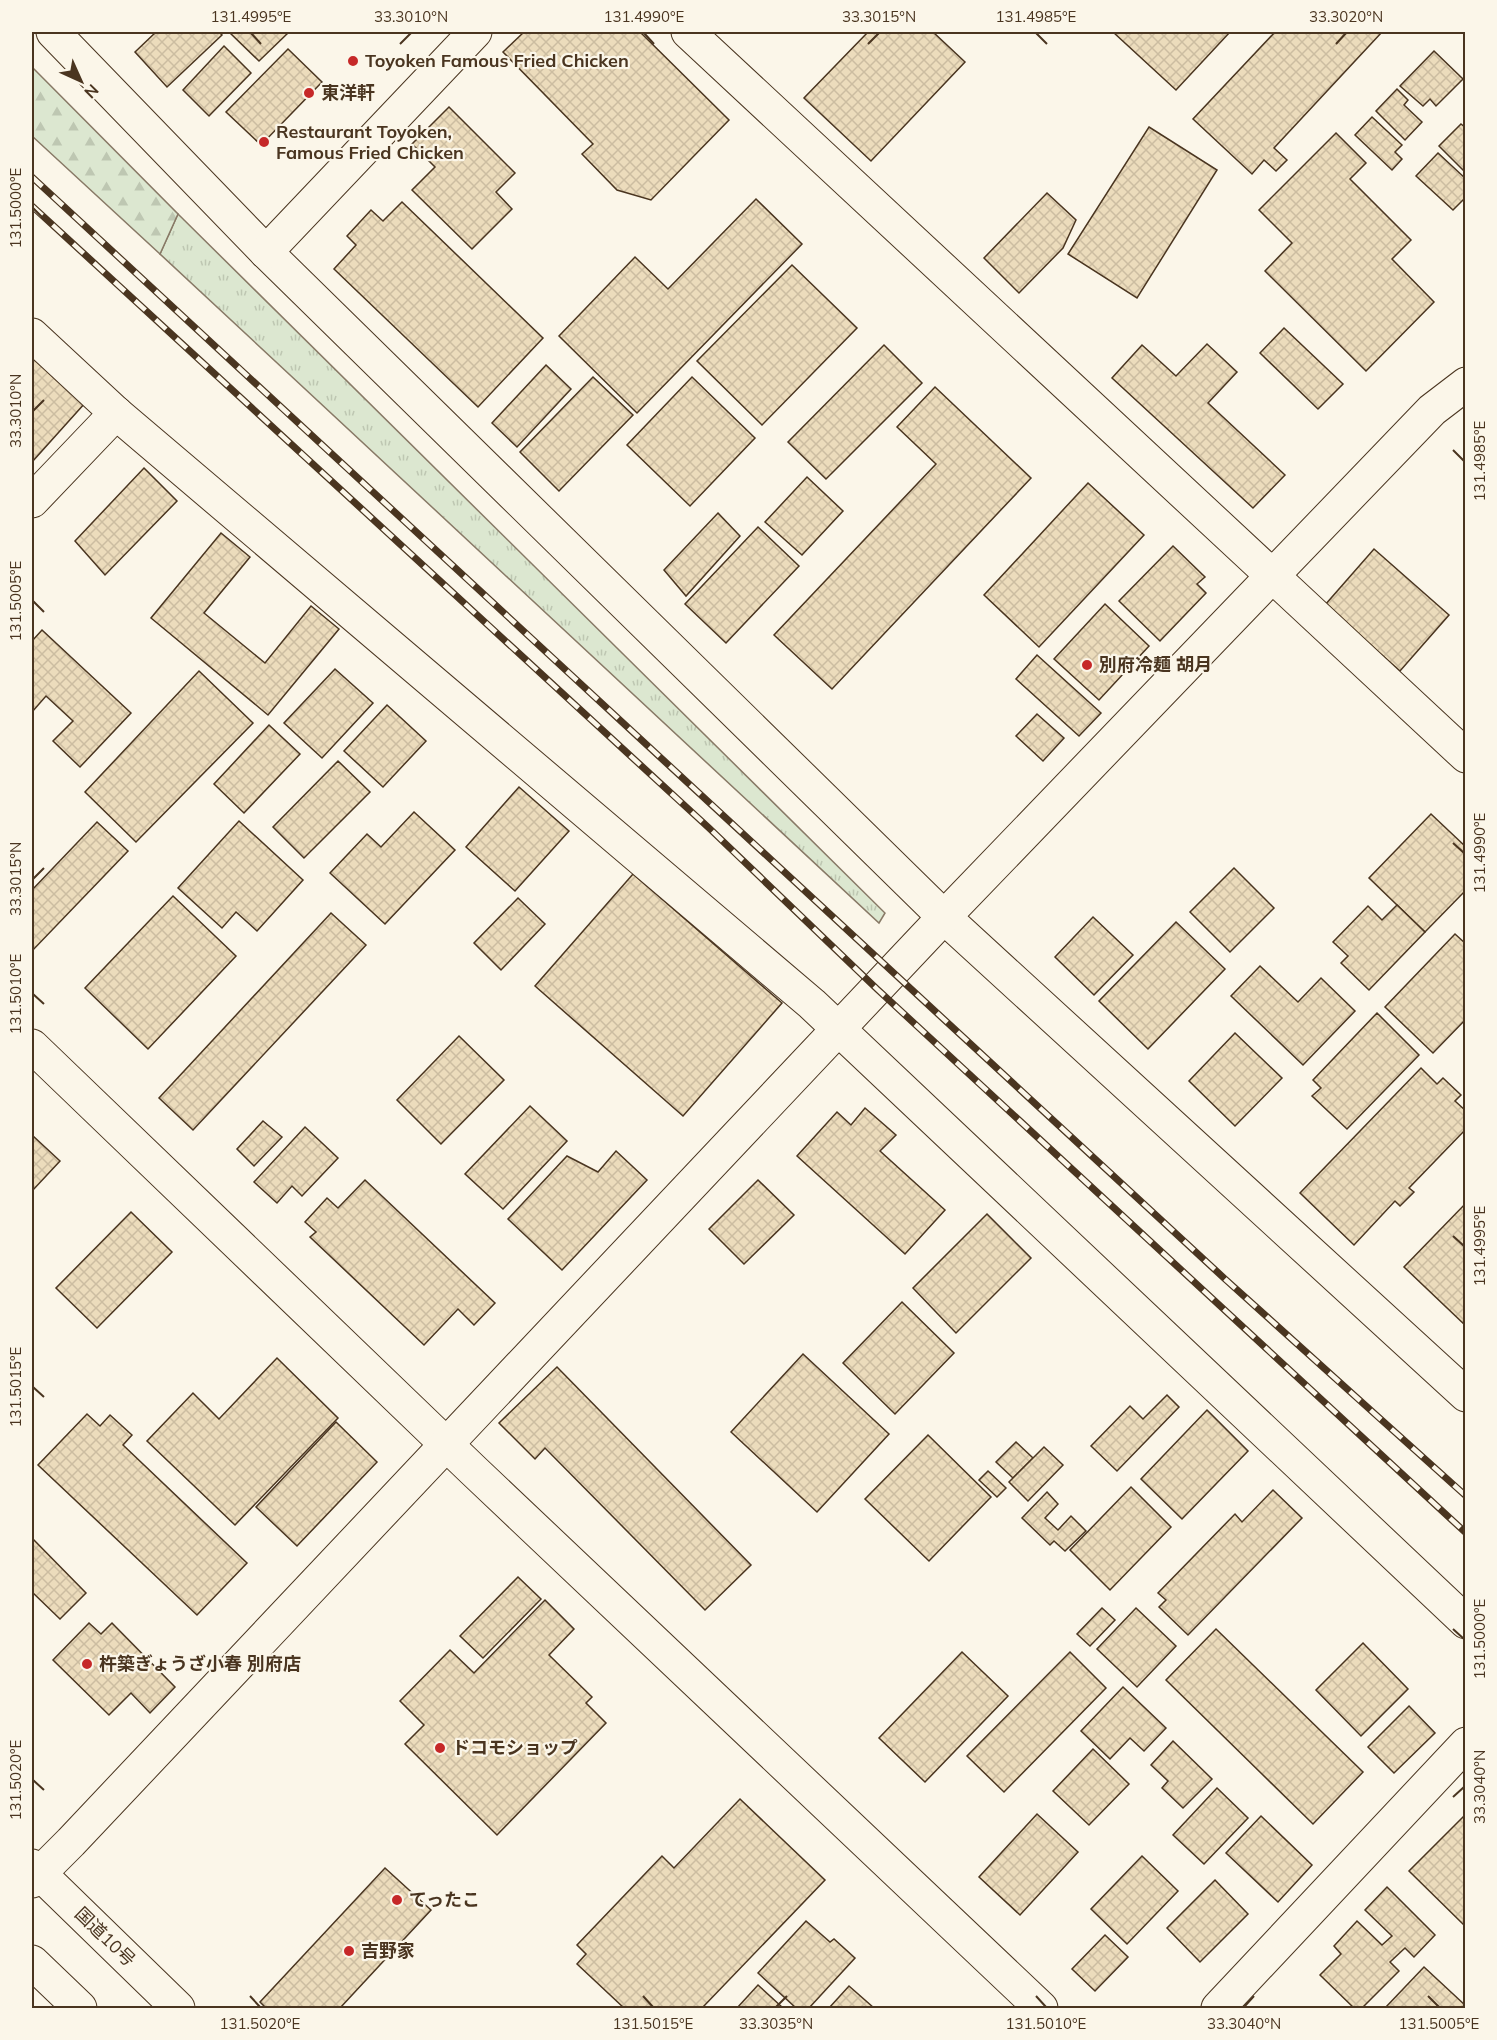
<svg xmlns="http://www.w3.org/2000/svg" width="1497" height="2040" font-family="Mulish,'Noto Sans JP',sans-serif">
<style>
.grass{fill:url(#grass-tufts);stroke:#887966;stroke-width:1.5}
.forest{fill:url(#forest-firs);stroke:#887966;stroke-width:1.5}
.building{fill:url(#building-cross-hatch);stroke:#4a3520;stroke-width:1.5}
.lines{fill:none;stroke-linecap:round;stroke-linejoin:round}
.minor-casing{stroke:#4a3520;stroke-width:35}
.tertiary-casing{stroke:#4a3520;stroke-width:35}
.trunk-casing{stroke:#4a3520;stroke-width:35}
.minor{stroke:#fbf6e9;stroke-width:33}
.tertiary{stroke:#fbf6e9;stroke-width:33}
.trunk{stroke:#fbf6e9;stroke-width:33}
.rail-casing{stroke:#4a3520;stroke-width:7}
.rail{stroke:#fbf6e9;stroke-width:4.5;stroke-dasharray:14;stroke-linecap:butt}
.ticks{fill:none;stroke:#4a3520;stroke-width:2}
.poi-dot{fill:#c62828;stroke:#fbf6e9;stroke-width:2}
.labels{text-anchor:middle;stroke-width:4.5;stroke-linejoin:round;paint-order:stroke}
.poi-label{font-size:18px;font-weight:bold;fill:#4a3520;stroke:#fbf6e9;text-anchor:start}
.street-label{font-size:18px;fill:#4a3520;stroke:#fbf6e9}
.neatline{fill:none;stroke:#4a3520;stroke-width:2}
.ticks-label{font-size:15px;text-anchor:middle;fill:#4a3520}
</style>
<defs>
<pattern id="grass-tufts" width="24" height="20" patternUnits="userSpaceOnUse" patternTransform="scale(1.5)"><rect width="24" height="20" fill="#dce7d0"/><path d="M3 7l-1-3M5 7V3M7 7l1-3M15 17l-1-3M17 17v-4M19 17l1-3" fill="none" stroke="#bec7b2"/></pattern>
<pattern id="forest-firs" width="22" height="20" patternUnits="userSpaceOnUse" patternTransform="scale(1.5)"><rect width="22" height="20" fill="#dce7d0"/><path d="M5 1l3.5 6h-7zM16 11l3.5 6h-7z" fill="#bec7b2"/></pattern>
<pattern id="building-cross-hatch" width="8" height="8" patternUnits="userSpaceOnUse" patternTransform="scale(1.5)"><rect width="8" height="8" fill="#ecdcbc"/><path d="M0 0l8 8M0 8l8-8" fill="none" stroke="#ccbda1"/></pattern>
</defs>
<rect width="100%" height="100%" fill="#fbf6e9"/>
<!-- grass -->
<path class="grass" d="M178 214 885 913 879 923 160 254Z"/>
<!-- forest -->
<path class="forest" d="M32 67 178 214 160 254 32 136Z"/>
<!-- building -->
<g class="building">
<path d="M156 32H219L222 35 167 87 135 52Z"/>
<path d="M229 32H289L259 61Z"/>
<path d="M524 32H640L729 120 651 200 617 190 582 154 593 144 503 52Z"/>
<path d="M868 32H933L965 62 871 161 804 98Z"/>
<path d="M1113 32H1230L1176 90Z"/>
<path d="M1275 32H1382L1274 148 1287 160 1276 171 1264 160 1252 174 1193 119Z"/>
<path d="M224 46 251 73 209 116 183 90Z"/>
<path d="M288 49 322 82 261 145 226 112Z"/>
<path d="M1434 51 1463 79 1436 106 1430 99 1423 106 1400 86Z"/>
<path d="M1397 89 1408 100 1404 105 1422 122 1405 140 1376 111Z"/>
<path d="M449 107 515 173 496 192 512 209 472 249 412 190 435 167 412 144Z"/>
<path d="M1372 117 1402 145 1395 152 1402 159 1392 170 1355 135Z"/>
<path d="M1461 124 1466 128V173L1439 146Z"/>
<path d="M1149 127 1217 170 1137 298 1068 254Z"/>
<path d="M1336 133 1366 163 1350 179 1411 240 1392 259 1434 302 1366 371 1265 271 1292 243 1259 210Z"/>
<path d="M1438 153 1466 179V197L1453 210 1416 176Z"/>
<path d="M1047 193 1076 220 1063 248 1019 293 984 258Z"/>
<path d="M756 199 802 244 637 413 559 336 635 257 668 289Z"/>
<path d="M402 202 543 338 478 407 334 269 356 245 347 236 371 210 383 221Z"/>
<path d="M792 265 857 328 762 425 697 361Z"/>
<path d="M1284 328 1343 384 1318 409 1260 353Z"/>
<path d="M1207 344 1237 372 1208 403 1285 475 1253 508 1112 378 1142 345 1176 376Z"/>
<path d="M884 345 922 383 826 479 788 442Z"/>
<path d="M32 353 85 403 32 462Z"/>
<path d="M546 365 571 389 517 447 492 423Z"/>
<path d="M593 377 633 415 559 491 520 452Z"/>
<path d="M692 377 755 438 690 506 627 445Z"/>
<path d="M935 387 1031 478 832 689 774 635 936 464 897 427Z"/>
<path d="M144 468 177 501 105 575 75 541Z"/>
<path d="M807 477 843 511 802 555 765 522Z"/>
<path d="M1088 483 1144 535 1039 647 984 595Z"/>
<path d="M718 513 740 536 686 596 664 570Z"/>
<path d="M758 527 799 566 726 643 685 604Z"/>
<path d="M221 533 250 557 204 613 265 663 311 606 339 629 268 715 151 618Z"/>
<path d="M1173 546 1205 577 1197 584 1206 593 1160 641 1119 601Z"/>
<path d="M1374 549 1449 615 1400 671 1325 605Z"/>
<path d="M1105 604 1149 646 1099 700 1054 659Z"/>
<path d="M42 630 131 713 80 767 53 741 73 721 46 696 32 712V641Z"/>
<path d="M1037 655 1101 713 1079 736 1016 679Z"/>
<path d="M335 669 373 703 322 758 284 723Z"/>
<path d="M199 671 253 723 136 842 85 792Z"/>
<path d="M387 705 426 741 383 787 344 751Z"/>
<path d="M1037 714 1064 738 1043 761 1016 736Z"/>
<path d="M269 725 300 754 244 813 214 784Z"/>
<path d="M338 761 370 792 304 858 273 827Z"/>
<path d="M519 787 569 831 515 891 466 847Z"/>
<path d="M414 812 455 850 385 924 330 873 367 834 381 847Z"/>
<path d="M1431 814 1466 847V890L1425 932 1369 878Z"/>
<path d="M239 821 303 880 257 931 236 912 222 928 178 888Z"/>
<path d="M97 822 128 851 32 951V890Z"/>
<path d="M1234 868 1274 908 1230 952 1190 912Z"/>
<path d="M633 874 782 1003 683 1116 535 986Z"/>
<path d="M173 896 236 956 148 1049 85 988Z"/>
<path d="M518 898 545 924 501 970 474 943Z"/>
<path d="M1397 905 1425 932 1369 990 1341 963 1348 956 1333 942 1368 906 1382 920Z"/>
<path d="M331 913 366 945 193 1130 159 1098Z"/>
<path d="M1093 917 1133 955 1094 995 1055 957Z"/>
<path d="M1176 922 1225 969 1148 1049 1099 1001Z"/>
<path d="M1455 934 1466 944V1019L1433 1053 1385 1007Z"/>
<path d="M1260 966 1298 1002 1321 978 1355 1011 1303 1065 1231 996Z"/>
<path d="M1377 1013 1419 1055 1347 1129 1312 1096 1321 1088 1313 1080Z"/>
<path d="M1235 1033 1282 1078 1235 1126 1189 1081Z"/>
<path d="M459 1036 504 1080 441 1144 397 1100Z"/>
<path d="M1421 1068 1437 1084 1443 1078 1461 1095 1455 1101 1466 1111V1129L1409 1188 1414 1192 1400 1206 1395 1201 1354 1245 1300 1193Z"/>
<path d="M530 1106 567 1141 503 1209 465 1174Z"/>
<path d="M865 1108 896 1135 880 1151 945 1210 905 1254 797 1156 837 1112 851 1125Z"/>
<path d="M263 1121 282 1137 254 1166 237 1149Z"/>
<path d="M305 1127 338 1158 302 1196 292 1186 277 1203 254 1182Z"/>
<path d="M32 1135 60 1161 33 1190 32 1189Z"/>
<path d="M616 1151 647 1180 562 1270 508 1219 567 1156 598 1172Z"/>
<path d="M365 1180 495 1303 474 1325 458 1309 424 1345 310 1237 316 1232 305 1222 327 1198 338 1208Z"/>
<path d="M758 1180 794 1215 744 1264 709 1229Z"/>
<path d="M1466 1203V1326L1404 1267Z"/>
<path d="M131 1212 172 1252 97 1328 56 1288Z"/>
<path d="M987 1214 1031 1258 956 1333 913 1288Z"/>
<path d="M902 1302 954 1353 895 1414 843 1363Z"/>
<path d="M803 1354 889 1434 817 1512 731 1432Z"/>
<path d="M277 1358 338 1418 235 1525 147 1441 193 1393 219 1419Z"/>
<path d="M557 1367 751 1565 705 1610 545 1448 535 1459 499 1423Z"/>
<path d="M1167 1395 1179 1407 1117 1471 1091 1446 1130 1406 1143 1419Z"/>
<path d="M1207 1410 1248 1451 1182 1519 1141 1479Z"/>
<path d="M87 1414 100 1426 110 1415 132 1435 123 1445 247 1563 197 1615 38 1465Z"/>
<path d="M336 1422 377 1462 297 1546 256 1507Z"/>
<path d="M928 1435 991 1497 929 1561 865 1499Z"/>
<path d="M1016 1442 1033 1458 1013 1478 996 1462Z"/>
<path d="M1044 1447 1063 1465 1028 1501 1009 1482Z"/>
<path d="M988 1471 1006 1488 997 1497 979 1480Z"/>
<path d="M1131 1487 1171 1527 1110 1590 1070 1550Z"/>
<path d="M1273 1490 1302 1518 1188 1635 1159 1607 1166 1600 1158 1593 1235 1514 1242 1522Z"/>
<path d="M1047 1492 1058 1504 1045 1518 1058 1530 1071 1516 1086 1531 1065 1551 1054 1541 1050 1545 1022 1518Z"/>
<path d="M32 1538 86 1593 60 1619 32 1592Z"/>
<path d="M518 1577 541 1599 483 1658 460 1636Z"/>
<path d="M545 1600 574 1629 549 1655 592 1697 586 1703 606 1723 497 1835 405 1744 424 1725 400 1701 450 1650 474 1673Z"/>
<path d="M1102 1608 1115 1620 1090 1646 1077 1634Z"/>
<path d="M1136 1608 1176 1646 1137 1687 1097 1649Z"/>
<path d="M89 1623 101 1634 112 1623 175 1687 150 1713 131 1693 109 1715 53 1660Z"/>
<path d="M1216 1629 1363 1772 1313 1824 1166 1680Z"/>
<path d="M1363 1643 1408 1689 1361 1736 1316 1690Z"/>
<path d="M962 1652 1008 1696 925 1782 879 1738Z"/>
<path d="M1070 1652 1106 1688 1004 1792 967 1756Z"/>
<path d="M1123 1687 1166 1728 1144 1751 1130 1738 1110 1759 1081 1731Z"/>
<path d="M1409 1706 1435 1733 1394 1773 1368 1747Z"/>
<path d="M1173 1741 1212 1779 1183 1808 1162 1788 1168 1781 1151 1765Z"/>
<path d="M1093 1749 1129 1784 1089 1825 1053 1791Z"/>
<path d="M1217 1788 1248 1818 1204 1864 1173 1835Z"/>
<path d="M740 1799 825 1880 702 2008H624L577 1964 586 1954 577 1945 662 1856 674 1868Z"/>
<path d="M1037 1814 1078 1852 1020 1915 979 1877Z"/>
<path d="M1466 1814V1927L1409 1871Z"/>
<path d="M1261 1816 1312 1865 1278 1902 1226 1853Z"/>
<path d="M1142 1856 1178 1891 1127 1944 1091 1909Z"/>
<path d="M385 1868 431 1910 340 2008H266L260 2002Z"/>
<path d="M1215 1880 1248 1914 1200 1962 1167 1928Z"/>
<path d="M1387 1887 1435 1935 1414 1957 1405 1948 1390 1962 1399 1971 1362 2008H1354L1320 1975 1341 1954 1334 1946 1357 1921 1382 1945 1392 1936 1365 1910Z"/>
<path d="M806 1921 830 1942 834 1939 855 1958 809 2008H796L758 1973Z"/>
<path d="M1105 1935 1128 1957 1095 1991 1072 1969Z"/>
<path d="M1424 1967 1466 2006V2008H1385Z"/>
<path d="M758 1985 783 2008H737Z"/>
<path d="M849 1986 874 2008H829Z"/>
</g>
<g class="lines">
<defs>
<g id="minor">
<path d="M32 335 116 413 812 1004 1466 1622"/>
<path d="M1218 2008 1466 1744"/>
</g>
<g id="tertiary">
<path d="M53 32 266 252 944 917 1466 1395"/>
<path d="M688 32 1466 756"/>
<path d="M266 252 475 32"/>
<path d="M32 501 116 413"/>
<path d="M32 1046 473 1470 1041 2008"/>
<path d="M32 1881 71 1842 944 917 1432 410 1466 384"/>
</g>
<g id="trunk">
<path d="M32 1866 178 2008"/>
<path d="M32 1962 80 2008"/>
</g>
</defs>
<!-- minor casing -->
<use href="#minor" class="minor-casing"/>
<!-- tertiary casing -->
<use href="#tertiary" class="tertiary-casing"/>
<!-- trunk casing -->
<use href="#trunk" class="trunk-casing"/>
<!-- minor -->
<use href="#minor" class="minor"/>
<!-- tertiary -->
<use href="#tertiary" class="tertiary"/>
<!-- trunk -->
<use href="#trunk" class="trunk"/>
<defs>
<g id="rail">
<path d="M32 177 1225 1279 1466 1496"/>
<path d="M32 206 709 828 877 989 1466 1533"/>
</g>
</defs>
<!-- rail casing -->
<use href="#rail" class="rail-casing"/>
<!-- rail -->
<use href="#rail" class="rail"/>
</g>
<!-- ticks -->
<path class="ticks" d="M251 33 261 44M644 33 654 44M1036 33 1047 44M400 44 411 33M868 44 879 33M1336 44 1346 33M33 208 44 219M33 411 44 400M1453 450 1464 461M33 601 44 612M1453 843 1464 853M33 879 44 868M33 994 44 1004M1453 1236 1464 1246M33 1387 44 1397M1453 1629 1464 1639M33 1780 44 1790M1453 1797 1464 1787M250 1996 260 2007M643 1996 653 2007M1036 1996 1046 2007M1428 1996 1439 2007M776 2007 787 1996M1244 2007 1254 1996"/>
<!-- markers -->
<g class="poi-dot">
<circle cx="353" cy="61" r="6"/>
<circle cx="309" cy="93" r="6"/>
<circle cx="264" cy="142" r="6"/>
<circle cx="1087" cy="665" r="6"/>
<circle cx="87" cy="1664" r="6"/>
<circle cx="440" cy="1748" r="6"/>
<circle cx="397" cy="1900" r="6"/>
<circle cx="349" cy="1951" r="6"/>
</g>
<g class="labels">
<!-- poi labels -->
<g class="poi-label">
<text x="365" y="67">Toyoken Famous Fried Chicken</text>
<text x="321" y="99">東洋軒</text>
<text x="276" y="138">Restaurant Toyoken,<tspan x="276" dy="21">Famous Fried Chicken</tspan></text>
<text x="1099" y="671">別府冷麺 胡月</text>
<text x="99" y="1670">杵築ぎょうざ小春 別府店</text>
<text x="452" y="1754">ドコモショップ</text>
<text x="409" y="1906">てったこ</text>
<text x="361" y="1957">吉野家</text>
</g>
<!-- street labels -->
<g class="street-label">
<text transform="translate(105 1937) rotate(44)" y="6">国道10号</text>
</g>
</g>
<!-- border -->
<rect width="1497" height="2040" fill="none" stroke="#fbf6e9" stroke-width="66"/>
<!-- north arrow -->
<g transform="translate(81 81) rotate(135)" stroke="#fbf6e9" stroke-width="4.5" paint-order="stroke">
<path d="M0-4.5L10 22L0 15L-10 22Z" fill="#4a3520"/>
<text y="-9" font-size="16" font-weight="bold" text-anchor="middle" fill="#4a3520">N</text>
</g>
<rect x="33" y="33" width="1431" height="1974" class="neatline"/>
<g class="ticks-label">
<text x="251" y="22">131.4995°E</text>
<text x="411" y="22">33.3010°N</text>
<text x="644" y="22">131.4990°E</text>
<text x="879" y="22">33.3015°N</text>
<text x="1036" y="22">131.4985°E</text>
<text x="1346" y="22">33.3020°N</text>
<text transform="translate(16 208) rotate(-90)" y="5">131.5000°E</text>
<text transform="translate(16 411) rotate(-90)" y="5">33.3010°N</text>
<text transform="translate(1480 461) rotate(-90)" y="5">131.4985°E</text>
<text transform="translate(16 601) rotate(-90)" y="5">131.5005°E</text>
<text transform="translate(1480 853) rotate(-90)" y="5">131.4990°E</text>
<text transform="translate(16 879) rotate(-90)" y="5">33.3015°N</text>
<text transform="translate(16 994) rotate(-90)" y="5">131.5010°E</text>
<text transform="translate(1480 1246) rotate(-90)" y="5">131.4995°E</text>
<text transform="translate(16 1387) rotate(-90)" y="5">131.5015°E</text>
<text transform="translate(1480 1639) rotate(-90)" y="5">131.5000°E</text>
<text transform="translate(16 1780) rotate(-90)" y="5">131.5020°E</text>
<text transform="translate(1480 1787) rotate(-90)" y="5">33.3040°N</text>
<text x="260" y="2029">131.5020°E</text>
<text x="653" y="2029">131.5015°E</text>
<text x="776" y="2029">33.3035°N</text>
<text x="1046" y="2029">131.5010°E</text>
<text x="1244" y="2029">33.3040°N</text>
<text x="1439" y="2029">131.5005°E</text>
</g>
</svg>
